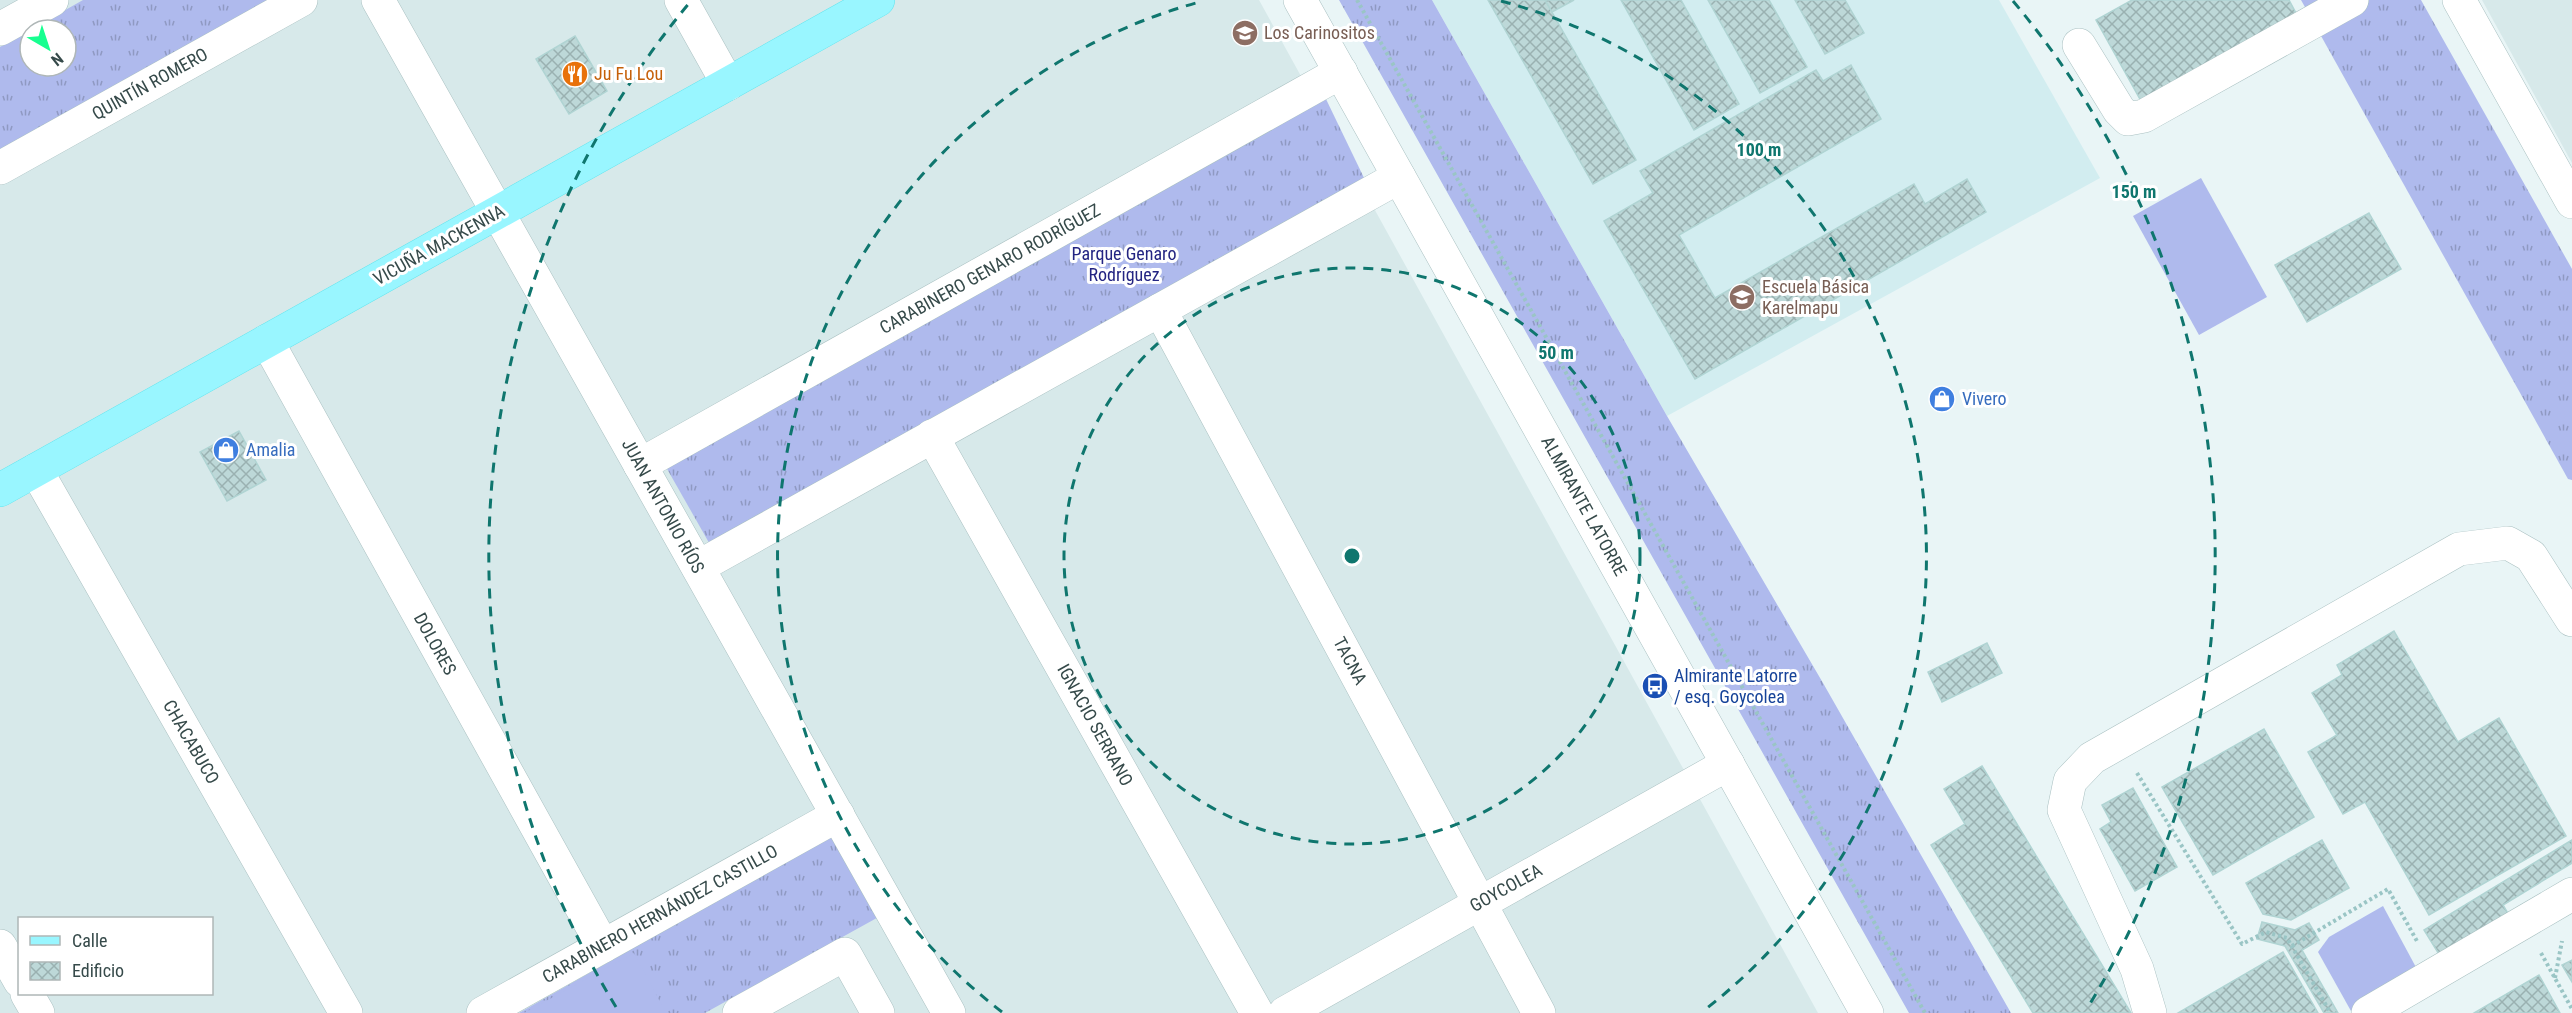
<svg xmlns="http://www.w3.org/2000/svg" width="2572" height="1013" font-family="'Roboto Condensed',sans-serif">
<style>
.residential{fill:#d7e9ea;fill-rule:evenodd}
.education{fill:#d2edf0}
.grass{fill:url(#grass-tufts);fill-rule:evenodd}
.garden{fill:#afbaed}
.building{fill:url(#building-cross-hatch);stroke:#b0d4d3;stroke-width:1.5}
.lines{fill:none;stroke-linecap:round;stroke-linejoin:round}
.minor-casing{stroke:#aac1c2;stroke-width:34}
.major-casing{stroke:#5ee4ee;stroke-width:34}
.path{stroke:#9ac5c5;stroke-width:4;stroke-dasharray:3 3;stroke-linecap:butt}
.minor{stroke:#fff;stroke-width:33}
.major{stroke:#99f6ff;stroke-width:33}
.ring{fill:none;stroke:#0f766e;stroke-width:3;stroke-dasharray:10 8}
.labels{text-anchor:middle;stroke-width:6;stroke-linejoin:round;paint-order:stroke}
.education-label{font-size:18px;fill:#785e54;stroke:#fff;text-anchor:start}
.food-label{font-size:18px;fill:#c56008;stroke:#fff;text-anchor:start}
.street-label{font-size:18px;fill:#364a4a;stroke:#fff}
.park-label{font-size:18px;fill:#232482;stroke:#fff}
.shop-label{font-size:18px;fill:#366cbe;stroke:#fff;text-anchor:start}
.transit-label{font-size:18px;fill:#164399;stroke:#fff;text-anchor:start}
.centre{fill:#0f766e;stroke:#fff;stroke-width:3}
.ring-label{font-size:18px;text-anchor:middle;font-weight:bold;fill:#0f766e;stroke:#fff;stroke-width:6;stroke-linejoin:round;paint-order:stroke}
</style>
<defs>
<pattern id="grass-tufts" width="24" height="20" patternUnits="userSpaceOnUse" patternTransform="scale(1.5)"><rect width="24" height="20" fill="#afbaed"/><path d="M3 7l-1-3M5 7V3M7 7l1-3M15 17l-1-3M17 17v-4M19 17l1-3" fill="none" stroke="#8f99c2"/></pattern>
<pattern id="building-cross-hatch" width="8" height="8" patternUnits="userSpaceOnUse" patternTransform="scale(1.5)"><rect width="8" height="8" fill="#bdd8d8"/><path d="M0 0l8 8M0 8l8-8" fill="none" stroke="#9ab1b1"/></pattern>
</defs>
<rect width="100%" height="100%" fill="#e9f5f6"/>
<!-- residential -->
<g class="residential">
<path d="M0 0H1259L1818 1013H0ZM30 30H66V66H30ZM20 918H212V994H20Z"/>
<path d="M2482 0H2572V163Z"/>
</g>
<!-- education -->
<path class="education" d="M1432 0H1999L2100 178 1667 416Z"/>
<!-- grass -->
<g class="grass">
<path d="M83 0H269L0 150V47ZM30 30H66V66H30Z"/>
<path d="M1339 0H1432L1667 416 1823 683 2011 1013H1909Z"/>
<path d="M2301 0H2421L2572 269V480L2568 479Z"/>
<path d="M1325 97 1366 182 712 548 666 467Z"/>
<path d="M835 833 884 914 705 1013H519Z"/>
</g>
<!-- garden -->
<g class="garden">
<path d="M2201 178 2267 297 2199 335 2133 216Z"/>
<path d="M2383 906 2418 971 2351 1011 2318 952 2329 937Z"/>
<path d="M634 953 666 1013H524Z"/>
</g>
<!-- building -->
<g class="building">
<path d="M1488 0H1545L1636 160 1593 184Z"/>
<path d="M1545 0H1574L1552 12Z"/>
<path d="M1621 0H1681L1739 104 1694 130Z"/>
<path d="M1708 0H1769L1807 67 1760 93Z"/>
<path d="M1795 0H1845L1864 33 1825 54Z"/>
<path d="M2132 0H2289L2297 15 2141 101 2096 20Z"/>
<path d="M575 36 607 91 569 114 536 59Z"/>
<path d="M1851 65 1881 119 1679 235 1715 298 1914 184 1925 204 1967 179 1986 212 1695 379 1604 221 1653 193 1640 171 1816 70 1823 81Z"/>
<path d="M2369 213 2401 269 2307 322 2275 265Z"/>
<path d="M239 431 266 480 227 501 200 452Z"/>
<path d="M2394 631 2458 742 2499 718 2566 836 2429 915 2365 802 2343 814 2308 752 2337 735 2312 693 2342 675 2337 665Z"/>
<path d="M1987 643 2002 673 1942 702 1928 672Z"/>
<path d="M2264 729 2314 817 2213 875 2162 787Z"/>
<path d="M1982 766 2131 1013H2033L1931 845 1965 824 1944 789Z"/>
<path d="M2133 788 2177 867 2135 891 2100 829 2111 822 2102 805Z"/>
<path d="M2322 840 2349 888 2291 920 2263 914 2246 883Z"/>
<path d="M2572 840V863L2503 905 2513 922 2445 964 2424 930Z"/>
<path d="M2262 922 2295 930 2309 923 2319 940 2302 950 2338 1013H2324L2285 946 2257 939Z"/>
<path d="M2283 952 2318 1013H2178Z"/>
<path d="M2572 960V982L2562 965Z"/>
<path d="M2539 975 2560 1013H2474Z"/>
</g>
<g class="lines">
<defs>
<g id="minor">
<path d="M378 0 949 1013"/>
<path d="M681 0 728 84"/>
<path d="M1300 0 1867 1013"/>
<path d="M2459 0 2572 202"/>
<path d="M0 29 52 0"/>
<path d="M2079 45 2119 110 2128 119 2144 116 2352 0"/>
<path d="M0 168 301 0"/>
<path d="M1160 310 1539 1013"/>
<path d="M267 341 603 946"/>
<path d="M932 436 1257 1013"/>
<path d="M640 465 1341 72"/>
<path d="M36 470 346 1013"/>
<path d="M698 567 1399 177"/>
<path d="M0 946 20 981"/>
<path d="M27 994 38 1013"/>
<path d="M483 1013 838 815"/>
<path d="M739 1013 845 954 878 1013"/>
<path d="M1285 1013 1728 764"/>
<path d="M2150 1013 2137 969 2064 810 2070 781 2092 758 2459 549 2508 543 2531 556 2572 620"/>
<path d="M2368 1013 2572 894"/>
</g>
<path id="major" d="M0 490 878 0"/>
</defs>
<!-- minor casing -->
<use href="#minor" class="minor-casing"/>
<!-- major casing -->
<use href="#major" class="major-casing"/>
<!-- path -->
<g class="path">
<path d="M1357 0 1925 1013"/>
<path d="M2137 773 2242 944 2266 932 2287 938 2330 1012"/>
<path d="M2292 946 2388 889 2418 943"/>
<path d="M2541 953 2572 1009"/>
<path d="M2555 978 2562 941"/>
</g>
<!-- minor -->
<use href="#minor" class="minor"/>
<!-- major -->
<use href="#major" class="major"/>
</g>
<!-- distance rings -->
<g class="ring">
<circle cx="1352" cy="556" r="288"/>
<path d="M1002 1012A575 575 0 0 1 1203 1M1501 1A575 575 0 0 1 1702 1012"/>
<path d="M616 1007A863 863 0 0 1 691 1M2013 1A863 863 0 0 1 2088 1007"/>
</g>
<!-- icons -->
<defs>
<symbol id="school-disc" viewBox="-11 -11 22 22"><circle r="9.5" fill="#8d6e63" stroke="#fff"/><path d="M0-5L7-2L0 1L-7-2ZM-4 1L0 2.5L4 1V4Q0 6-4 4Z" fill="#fff"/></symbol>
<symbol id="restaurant-disc" viewBox="-11 -11 22 22"><circle r="9.5" fill="#e8710a" stroke="#fff"/><path d="M-5-6h1v4h1v-4h1v4h1v-4h1v5L-1.5 .5V6h-2V.5L-5-1ZM5-6V6H3V1.5H1.5Q1.5-4 5-6Z" fill="#fff"/></symbol>
<symbol id="shop-disc" viewBox="-11 -11 22 22"><circle r="9.5" fill="#3f7fe0" stroke="#fff"/><path d="M-5-2.5h2.3a2.7 3.5 0 0 1 5.4 0H5L5.5 6h-11ZM-1.5-2.5h3a1.5 2.3 0 0 0-3 0Z" fill="#fff"/></symbol>
<symbol id="bus-disc" viewBox="-11 -11 22 22"><circle r="9.5" fill="#1a4fb4" stroke="#fff"/><path d="M-5-6H5V4H4V6H2V4H-2V6H-4V4H-5ZM-3.5-4V0h7V-4ZM-3.5 1.2v1.5H-2V1.2ZM2 1.2v1.5H3.5V1.2Z" fill="#fff"/></symbol>
</defs>
<g fill-rule="evenodd">
<use href="#school-disc" x="1230" y="18" width="30" height="30"/>
<use href="#restaurant-disc" x="560" y="59" width="30" height="30"/>
<use href="#school-disc" x="1727" y="282" width="30" height="30"/>
<use href="#shop-disc" x="1927" y="384" width="30" height="30"/>
<use href="#shop-disc" x="211" y="435" width="30" height="30"/>
<use href="#bus-disc" x="1640" y="671" width="30" height="30"/>
</g>
<g class="labels">
<!-- education labels -->
<g class="education-label">
<text x="1264" y="39">Los Carinositos</text>
<text x="1762" y="293">Escuela Básica<tspan x="1762" dy="21">Karelmapu</tspan></text>
</g>
<!-- food labels -->
<g class="food-label">
<text x="594" y="80">Ju Fu Lou</text>
</g>
<!-- street labels -->
<g class="street-label">
<text transform="translate(150 84) rotate(-29)" y="6">QUINTÍN ROMERO</text>
<text transform="translate(439 245) rotate(-29)" y="6">VICUÑA MACKENNA</text>
<text transform="translate(990 269) rotate(-29)" y="6">CARABINERO GENARO RODRÍGUEZ</text>
<text transform="translate(663 506) rotate(61)" y="6">JUAN ANTONIO RÍOS</text>
<text transform="translate(1584 506) rotate(61)" y="6">ALMIRANTE LATORRE</text>
<text transform="translate(435 644) rotate(61)" y="6">DOLORES</text>
<text transform="translate(1350 661) rotate(62)" y="6">TACNA</text>
<text transform="translate(1095 725) rotate(61)" y="6">IGNACIO SERRANO</text>
<text transform="translate(191 742) rotate(60)" y="6">CHACABUCO</text>
<text transform="translate(1506 888) rotate(-29)" y="6">GOYCOLEA</text>
<text transform="translate(660 914) rotate(-29)" y="6">CARABINERO HERNÁNDEZ CASTILLO</text>
</g>
<!-- park labels -->
<g class="park-label">
<text x="1124" y="260">Parque Genaro<tspan x="1124" dy="21">Rodríguez</tspan></text>
</g>
<!-- shop labels -->
<g class="shop-label">
<text x="1962" y="405">Vivero</text>
<text x="246" y="456">Amalia</text>
</g>
<!-- transit labels -->
<g class="transit-label">
<text x="1674" y="682">Almirante Latorre<tspan x="1674" dy="21">/ esq. Goycolea</tspan></text>
</g>
</g>
<circle cx="1352" cy="556" r="9" class="centre"/>
<g class="ring-label">
<text x="1759" y="156">100 m</text>
<text x="2134" y="198">150 m</text>
<text x="1556" y="359">50 m</text>
</g>
<!-- legend -->
<rect x="18" y="917" width="195" height="78" fill="#ffffff" stroke="#afb7b7" stroke-width="1.5"/>
<rect x="30" y="936" width="30" height="9" fill="#99f6ff" stroke="#afb7b7" stroke-width="1.5"/>
<text x="72" y="947" font-size="18" fill="#364a4a">Calle</text>
<rect x="30" y="962" width="30" height="18" fill="url(#building-cross-hatch)" stroke="#afb7b7" stroke-width="1.5"/>
<text x="72" y="977" font-size="18" fill="#364a4a">Edificio</text>
<!-- north arrow -->
<g transform="translate(48 48) rotate(141)"><circle r="28" fill="#ffffff" stroke="#afb7b7" stroke-width="1.5"/>
<path d="M0-4.5L10 22L0 15L-10 22Z" fill="#17ff90"/>
<text y="-9" font-size="16" font-weight="bold" text-anchor="middle" fill="#364a4a">N</text>
</g>
</svg>
